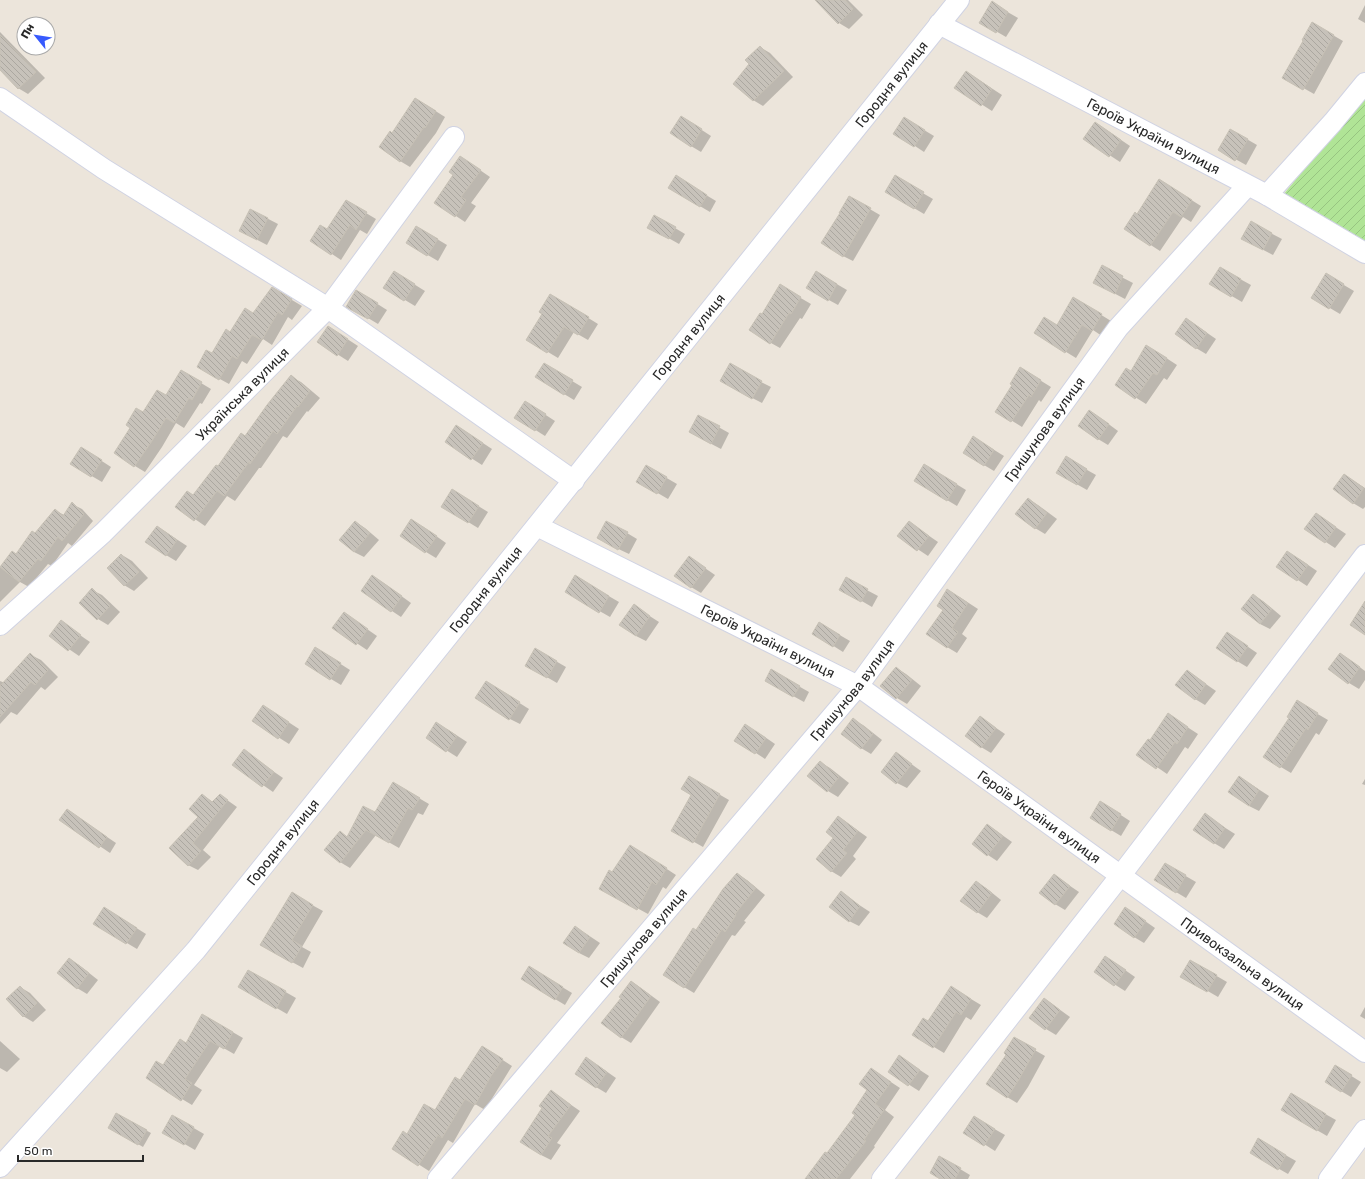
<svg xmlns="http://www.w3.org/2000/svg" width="1365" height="1179" font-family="Rubik,sans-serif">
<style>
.garden{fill:url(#garden-furrows)}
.shadow{fill:#0003}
.building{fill:url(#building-back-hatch);stroke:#c7c1b5}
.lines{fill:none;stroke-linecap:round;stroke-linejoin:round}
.minor-casing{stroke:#d0d3e3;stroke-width:22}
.minor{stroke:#fff;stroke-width:20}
.labels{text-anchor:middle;stroke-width:3.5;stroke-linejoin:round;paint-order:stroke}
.street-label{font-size:14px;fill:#292929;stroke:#fff}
</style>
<defs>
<pattern id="garden-furrows" width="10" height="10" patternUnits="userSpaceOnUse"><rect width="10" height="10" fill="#b0e496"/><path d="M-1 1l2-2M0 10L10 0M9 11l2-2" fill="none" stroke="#97c481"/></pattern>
<pattern id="building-back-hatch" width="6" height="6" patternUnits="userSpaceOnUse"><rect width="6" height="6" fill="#c7c2ba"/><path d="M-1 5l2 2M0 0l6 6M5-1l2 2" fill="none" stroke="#aba7a0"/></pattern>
</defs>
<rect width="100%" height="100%" fill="#ece5db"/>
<!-- garden -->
<path class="garden" d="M1365 96V241L1283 195Z"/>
<!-- shadow -->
<g class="shadow">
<path d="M817 0H848L863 15 849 29 839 23Z"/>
<path d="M992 3 1018 18 1006 37 980 22Z"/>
<path d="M1365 5V23L1358 19Z"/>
<path d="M1312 23 1343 41 1314 94 1284 77 1305 41Z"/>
<path d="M0 32 45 78 28 94 18 88 0 69Z"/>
<path d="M760 47 770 53 793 77 763 106 753 100 750 64Z"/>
<path d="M976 78 1002 95 992 111 956 88Z"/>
<path d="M426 105 445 117 436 133 410 167 400 161 393 134Z"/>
<path d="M691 123 711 136 701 152 691 146Z"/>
<path d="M914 124 934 136 924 152 915 146Z"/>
<path d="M1105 129 1130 146 1120 162 1085 139Z"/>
<path d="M1231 130 1257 145 1246 165 1219 150Z"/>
<path d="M461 157 490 177 471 203 476 206 465 222 456 216Z"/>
<path d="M895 177 933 199 924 214 887 192Z"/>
<path d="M686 183 716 201 710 212 669 188Z"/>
<path d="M1169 186 1201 206 1191 222 1183 217 1160 251 1126 229 1138 215Z"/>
<path d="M849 197 880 215 853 261 843 256 841 213Z"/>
<path d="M346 201 376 219 367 234 360 230 341 260 332 254 328 231Z"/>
<path d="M251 210 278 224 267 245 240 231Z"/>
<path d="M655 216 685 234 679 244 649 227Z"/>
<path d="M1251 223 1282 239 1273 255 1252 244Z"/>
<path d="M417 227 447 245 438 261 407 243Z"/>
<path d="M1102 267 1133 283 1125 299 1104 288Z"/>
<path d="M1220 268 1251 285 1242 302 1211 284Z"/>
<path d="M816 272 847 290 838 305 807 288Z"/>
<path d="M1327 275 1354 291 1340 314 1313 298Z"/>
<path d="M404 278 425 291 415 306 385 288Z"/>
<path d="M780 286 811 304 802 319 800 318 780 348 771 343 762 315Z"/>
<path d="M357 291 387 310 378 324 348 306Z"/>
<path d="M282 294 302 306 292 320 288 317 272 345 263 339 247 364 242 361 229 384 198 367 212 354 231 333 253 314Z"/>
<path d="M1074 298 1111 321 1102 336 1093 330 1076 358 1035 333 1057 326Z"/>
<path d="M561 301 598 324 588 340 574 332 558 358 528 340Z"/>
<path d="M1187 319 1216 339 1206 354 1196 348Z"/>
<path d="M338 333 358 346 348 361 318 342Z"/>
<path d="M1157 352 1177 365 1167 380 1164 378 1146 404 1116 385Z"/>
<path d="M544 364 582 387 574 400 536 377Z"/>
<path d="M181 371 211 389 202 404 200 403 184 428 176 423 162 447 145 472 135 466 143 414 166 396Z"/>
<path d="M1030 374 1051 387 1041 402 1039 400 1022 427 996 411Z"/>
<path d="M291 377 301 382 320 398 308 412 307 411 287 438 283 436 261 468H259L235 501 227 496 205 526 176 506 194 496 246 437Z"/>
<path d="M761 382 771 387 762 403 731 387Z"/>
<path d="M535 408 555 421 545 436 515 417Z"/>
<path d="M699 416 729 433 721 449 700 438Z"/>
<path d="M1099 417 1118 431 1108 445 1098 439Z"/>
<path d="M457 426 492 449 482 465 446 442Z"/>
<path d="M983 443 1004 456 994 471 984 465Z"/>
<path d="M91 454 111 467 102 482 71 464Z"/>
<path d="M1066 458 1096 475 1087 490 1057 473Z"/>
<path d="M646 466 677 484 668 499 637 481Z"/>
<path d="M935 471 966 490 957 506 947 500Z"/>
<path d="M1344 475 1365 488V507L1363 509 1353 503Z"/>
<path d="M462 496 488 512 478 528 442 506Z"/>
<path d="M1028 499 1038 505 1057 519 1045 534 1035 528Z"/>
<path d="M72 504 82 509 93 521 72 546 68 543 52 566 48 564 29 587 20 582 0 602V568L13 552 17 555 55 510 64 515Z"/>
<path d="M1316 514 1346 534 1335 548 1306 529Z"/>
<path d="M355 522 365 528 379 540 364 557 354 552 340 540Z"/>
<path d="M909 522 938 542 928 556 898 536Z"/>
<path d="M422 526 446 543 436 558 426 552Z"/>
<path d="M158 527 187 546 176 561 166 555Z"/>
<path d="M627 533 637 539 629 554 608 544Z"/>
<path d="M122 555 132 561 148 578 134 591 124 585Z"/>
<path d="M689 557 715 575 701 593 691 587Z"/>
<path d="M1298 558 1317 571 1307 586 1278 567Z"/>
<path d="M576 577 619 602 610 617 566 592Z"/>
<path d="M846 579 878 596 872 607 841 589Z"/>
<path d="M382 582 411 603 401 617 362 591Z"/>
<path d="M92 590 102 595 120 612 108 625 98 619Z"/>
<path d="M1253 595 1263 601 1281 616 1270 629 1260 624Z"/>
<path d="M958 596 978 609 962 634 967 638 957 653 947 647Z"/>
<path d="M634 606 659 622 646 641 636 636Z"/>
<path d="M354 620 377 636 367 650 334 628Z"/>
<path d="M61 622 90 642 79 656 50 636Z"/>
<path d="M819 623 850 641 843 652 813 633Z"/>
<path d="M1228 633 1257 653 1247 667 1237 661Z"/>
<path d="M535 649 566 667 557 683 526 665Z"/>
<path d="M325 654 350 670 341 685 306 664Z"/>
<path d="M31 655 41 660 58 677 45 690 41 687 17 715 11 712 0 724V681L5 683Z"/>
<path d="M1350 660 1365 671V680L1359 689 1349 683Z"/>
<path d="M896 668 906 674 921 686 907 704 897 698Z"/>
<path d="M772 671 809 692 804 702 766 681Z"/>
<path d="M1187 671 1216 691 1205 705 1195 699Z"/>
<path d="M496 688 529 709 520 724 510 719Z"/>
<path d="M1297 702 1328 720 1319 735 1316 733 1291 773 1264 757 1290 718Z"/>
<path d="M273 712 299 729 289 744 253 721Z"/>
<path d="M980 717 1005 734 991 753 981 747Z"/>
<path d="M853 720 863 725 882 740 871 754 861 748Z"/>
<path d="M1178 721 1198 734 1188 749 1185 747 1167 774 1138 754 1150 742Z"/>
<path d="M447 729 467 742 457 757 427 738Z"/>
<path d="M756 731 775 744 765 759 736 740Z"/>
<path d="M244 751 283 778 273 792 234 765Z"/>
<path d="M896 753 921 771 907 788 897 783Z"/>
<path d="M820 762 830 768 849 783 838 797 828 791Z"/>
<path d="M689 777 729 800 703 847 673 830 692 795Z"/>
<path d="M1365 779V785L1362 784Z"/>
<path d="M393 783 429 804 423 815 418 813 399 848 376 835 350 868 340 862V832L348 837 376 814Z"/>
<path d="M1249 783 1269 796 1259 811 1249 806Z"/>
<path d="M202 795 213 802 220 795 237 807 203 850 211 857 198 870 188 865 171 848 200 817Z"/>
<path d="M1110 808 1130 821 1121 836 1111 830Z"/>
<path d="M67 810 116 843 110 853 61 820Z"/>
<path d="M1205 815 1235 834 1224 849 1214 843Z"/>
<path d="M839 817 867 837 853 856 856 859 841 877 831 871 835 838Z"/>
<path d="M988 825 1012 842 997 861 988 855Z"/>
<path d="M641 852 676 875 666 889 663 887 648 914 600 888 613 874Z"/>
<path d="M1165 864 1196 882 1186 898 1156 880Z"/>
<path d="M737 874 747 880 765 895 744 921 746 922 735 936 732 935 694 993 684 987 697 931Z"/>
<path d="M1054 875 1079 892 1065 910 1055 904Z"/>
<path d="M976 882 986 888 1001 900 987 918 977 912Z"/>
<path d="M841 893 870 912 859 926 849 921Z"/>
<path d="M292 894 323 911 302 947 311 952 303 968 261 945Z"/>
<path d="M114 914 146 934 137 949 95 924Z"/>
<path d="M1135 914 1155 928 1144 943 1134 937Z"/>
<path d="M585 933 600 943 589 958 579 953Z"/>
<path d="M69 959 79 965 98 980 87 994 77 988Z"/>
<path d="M1191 961 1227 982 1218 997 1182 976Z"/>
<path d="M1115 963 1135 977 1125 991 1095 972Z"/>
<path d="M249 971 296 998 287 1014 240 987Z"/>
<path d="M539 973 572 993 565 1005 555 999Z"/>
<path d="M632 982 641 988 660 1002 631 1043 621 1037 622 998Z"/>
<path d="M20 987 30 993 46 1010 33 1022 23 1016Z"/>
<path d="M961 993 981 1005 971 1020 966 1017 944 1053 914 1035Z"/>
<path d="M1045 999 1070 1017 1056 1035 1046 1029Z"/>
<path d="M1365 1007V1019L1360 1016Z"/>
<path d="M203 1015 243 1038 234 1054 220 1046 194 1085 202 1090 192 1105 147 1078 163 1066 187 1044Z"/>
<path d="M1014 1038 1045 1056 1028 1087 1017 1103 1007 1097 1008 1054Z"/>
<path d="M0 1041 20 1059 7 1072 0 1068Z"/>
<path d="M492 1053 512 1066 485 1110 475 1104 453 1143 448 1140 429 1171 393 1148 436 1112 461 1081Z"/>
<path d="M900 1057 929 1076 919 1091 889 1072Z"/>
<path d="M596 1064 616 1078 606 1093 596 1087Z"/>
<path d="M871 1069 900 1088 885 1110 894 1117 874 1146 875 1147 850 1179H805V1178H807L827 1154 856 1115 868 1090Z"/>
<path d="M1345 1072 1361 1082 1351 1097 1341 1091Z"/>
<path d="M551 1091 580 1111 557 1143 561 1145 551 1160 541 1155 543 1108Z"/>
<path d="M1291 1095 1336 1120 1327 1136 1282 1110Z"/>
<path d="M116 1114 151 1133 143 1147 109 1127Z"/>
<path d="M173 1116 204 1134 195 1150 164 1132Z"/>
<path d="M984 1123 1005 1135 995 1151 965 1132Z"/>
<path d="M1259 1140 1296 1161 1288 1174 1251 1153Z"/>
<path d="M940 1157 970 1175 968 1179H942Z"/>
</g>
<!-- building -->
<g class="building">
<path d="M815 0H845L853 9 838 24Z"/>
<path d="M992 1 1008 12 996 33 979 23Z"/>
<path d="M1312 22 1334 35 1303 90 1282 78 1303 41 1302 40Z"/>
<path d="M0 35 36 72 18 89 0 70Z"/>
<path d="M760 46 784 71 753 101 733 84 749 64 745 60Z"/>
<path d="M966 71 992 89 981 106 954 88Z"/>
<path d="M415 98 436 111 425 128 424 127 400 162 379 147 390 131 392 133Z"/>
<path d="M681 116 702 129 691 147 670 133Z"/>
<path d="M904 117 925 130 914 147 893 134Z"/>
<path d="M1095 122 1121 140 1109 157 1083 139Z"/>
<path d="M1230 129 1248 139 1235 161 1218 150Z"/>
<path d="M460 156 481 170 461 197 466 200 455 217 434 203 453 175 449 172Z"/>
<path d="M676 175 707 195 700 207 668 188Z"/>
<path d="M895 175 924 192 914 209 885 192Z"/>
<path d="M1159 179 1192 200 1181 217 1173 212 1150 246 1124 229 1135 212 1137 214Z"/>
<path d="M849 196 871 208 843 257 821 243 840 213H839Z"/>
<path d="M346 200 367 212 356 230 350 225 331 255 310 241 320 225 327 229Z"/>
<path d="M250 209 268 218 257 240 239 231Z"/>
<path d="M654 215 676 227 669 239 647 228Z"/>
<path d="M1251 221 1272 233 1263 250 1241 239Z"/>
<path d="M416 226 438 239 427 256 406 243Z"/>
<path d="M1102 265 1123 276 1115 294 1093 283Z"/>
<path d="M1220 267 1241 279 1231 297 1209 284Z"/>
<path d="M394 271 415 284 404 301 383 288Z"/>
<path d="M816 271 837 284 828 301 806 288Z"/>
<path d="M1326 273 1344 284 1329 309 1311 298Z"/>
<path d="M780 284 801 297 791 314 789 313 770 344 749 330 760 313 762 314Z"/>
<path d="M272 287 292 299 282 315 278 312 262 340 252 335 237 359 232 356 219 380 197 367 206 350 212 353 226 329 230 332 245 308 253 313Z"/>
<path d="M356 290 378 303 368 319 346 307Z"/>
<path d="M550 294 589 317 578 335 564 327 547 353 526 340 542 314 539 312Z"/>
<path d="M1073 297 1102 314 1092 331 1082 325 1065 353 1034 333 1044 317 1057 325Z"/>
<path d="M1186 318 1207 333 1196 349 1175 334Z"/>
<path d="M328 326 348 339 337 356 317 342Z"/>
<path d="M1146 345 1167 358 1157 375 1153 373 1135 399 1115 385 1126 368 1131 371Z"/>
<path d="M544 363 573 380 564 395 535 377Z"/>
<path d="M730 363 762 381 752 399 720 381Z"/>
<path d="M1020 367 1041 380 1031 397 1029 395 1011 422 995 412 1012 385 1010 384Z"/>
<path d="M181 370 202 382 192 400 189 398 174 423 166 418 152 441 134 467 114 453 130 428 126 425 136 408 143 412 157 390 166 395Z"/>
<path d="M291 375 310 391 298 407 297 406 277 434 273 431 250 464 249 462 224 496 217 491 194 521 175 507 187 491 193 495 216 465 218 466 241 433 245 436 267 405Z"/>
<path d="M525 401 546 414 535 431 514 418Z"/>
<path d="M1089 410 1109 424 1098 440 1078 426Z"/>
<path d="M698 415 720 426 711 444 689 432Z"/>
<path d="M456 425 483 443 471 460 445 442Z"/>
<path d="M973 436 994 450 984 466 963 453Z"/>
<path d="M81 447 102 460 91 477 70 464Z"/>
<path d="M1066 456 1087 469 1077 485 1056 473Z"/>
<path d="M924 464 957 484 947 501 914 481Z"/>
<path d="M646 465 667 477 657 494 636 482Z"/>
<path d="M1344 474 1364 488 1353 504 1333 489Z"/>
<path d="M452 489 479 506 468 523 441 507Z"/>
<path d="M1028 498 1047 513 1035 529 1015 514Z"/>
<path d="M72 502 84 514 62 541 58 537 41 561 38 559 19 582 0 567 12 551 16 554 32 531 35 533 55 509 63 516Z"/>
<path d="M1316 513 1336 527 1325 543 1304 529Z"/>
<path d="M411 519 437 536 425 553 400 536Z"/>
<path d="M355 521 370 533 354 552 339 540Z"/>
<path d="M606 521 628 532 618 550 597 538Z"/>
<path d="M909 521 929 536 917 551 897 536Z"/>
<path d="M157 526 177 540 166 556 145 542Z"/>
<path d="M1287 551 1308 565 1297 581 1276 567Z"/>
<path d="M121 554 139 572 124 586 107 568Z"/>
<path d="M689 556 706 568 691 588 674 576Z"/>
<path d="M372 575 402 596 391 612 361 591Z"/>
<path d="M575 575 609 596 599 613 565 592Z"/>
<path d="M846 577 868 589 861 602 839 590Z"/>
<path d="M92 588 110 606 97 620 79 603Z"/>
<path d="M947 589 968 603 952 628 958 632 947 648 926 634 943 610 937 606Z"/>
<path d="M1253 594 1272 609 1260 624 1241 609Z"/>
<path d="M1365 601V635L1350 625Z"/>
<path d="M634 604 650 616 636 636 619 625Z"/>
<path d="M344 612 368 629 356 645 332 628Z"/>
<path d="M61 620 81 635 68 651 49 636Z"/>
<path d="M819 622 840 635 833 647 812 634Z"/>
<path d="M1227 632 1248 646 1237 662 1216 648Z"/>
<path d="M315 647 341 663 330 680 305 664Z"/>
<path d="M535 648 557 661 547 678 525 666Z"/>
<path d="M30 653 48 670 35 685 31 682 0 717V686Z"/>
<path d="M1340 653 1360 667 1348 684 1328 669Z"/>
<path d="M896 667 912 680 896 699 880 686Z"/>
<path d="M771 669 800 686 793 697 765 681Z"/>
<path d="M1187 670 1206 684 1195 700 1175 685Z"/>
<path d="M486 681 520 702 509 720 475 698Z"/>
<path d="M1297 700 1318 713 1308 730 1306 728 1280 768 1263 757 1289 718 1287 717Z"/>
<path d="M263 705 289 722 278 739 252 721Z"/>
<path d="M1168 713 1188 727 1177 744 1175 742 1156 769 1136 755 1148 739 1150 740Z"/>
<path d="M980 716 996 728 981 748 965 736Z"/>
<path d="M853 718 873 734 861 749 841 734Z"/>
<path d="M436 722 457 736 446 752 426 738Z"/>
<path d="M745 724 766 738 755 754 734 741Z"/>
<path d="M244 749 274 772 262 787 232 765Z"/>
<path d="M896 752 912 764 896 784 881 772Z"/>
<path d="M820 761 839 777 827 792 807 776Z"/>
<path d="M689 776 720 794 693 843 671 831 691 795 681 789Z"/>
<path d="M1239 776 1259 790 1249 806 1228 792Z"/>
<path d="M393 782 420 798 412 810 408 808 389 843 366 830 340 863 324 850 340 831 347 837 363 806 375 812Z"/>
<path d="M202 794 212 802 220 794 228 800 193 843 201 851 188 866 169 848 198 817 189 809Z"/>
<path d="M1100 801 1121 814 1111 831 1090 818Z"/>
<path d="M67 809 107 837 99 848 59 820Z"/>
<path d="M1205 813 1225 828 1214 844 1193 830Z"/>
<path d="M838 816 858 831 843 850 847 853 831 872 816 859 833 838 826 832Z"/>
<path d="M987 824 1003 836 987 856 972 844Z"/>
<path d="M630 845 667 868 656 885 652 882 637 910 599 889 609 870 612 872Z"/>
<path d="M1165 863 1186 875 1176 893 1154 880Z"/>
<path d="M737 873 756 888 735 914 736 915 725 932 722 929 684 988 663 975 693 928 696 930 723 889Z"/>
<path d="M1054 874 1070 886 1055 905 1039 893Z"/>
<path d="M976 881 992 893 977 913 960 901Z"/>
<path d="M841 891 860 906 849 922 829 907Z"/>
<path d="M292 892 313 905 292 940 302 946 292 963 260 945Z"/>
<path d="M104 907 137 928 126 944 93 924Z"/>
<path d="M1125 907 1146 921 1134 938 1114 924Z"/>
<path d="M575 926 590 937 579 953 563 943Z"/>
<path d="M1105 956 1126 970 1114 986 1094 972Z"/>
<path d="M69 958 89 973 77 989 57 973Z"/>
<path d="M1190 960 1217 975 1207 992 1180 977Z"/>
<path d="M529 966 563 987 555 1000 521 979Z"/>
<path d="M248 970 286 991 276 1009 238 987Z"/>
<path d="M631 981 651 996 621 1038 601 1023 621 998 619 997Z"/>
<path d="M20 986 37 1003 23 1017 6 999Z"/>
<path d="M951 986 971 999 961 1015 956 1012 933 1048 912 1035 923 1018 928 1021Z"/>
<path d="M1044 998 1060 1010 1045 1030 1029 1018Z"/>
<path d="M202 1014 233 1032 224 1049 210 1041 185 1079 192 1083 181 1101 146 1078 156 1061 163 1065 180 1039 186 1043Z"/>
<path d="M1014 1037 1036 1049 1018 1081 1007 1098 986 1084 1006 1055 1004 1053Z"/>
<path d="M482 1046 503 1059 491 1076 475 1105 465 1099 442 1138 438 1135 418 1166 392 1149 403 1131 407 1134 424 1104 435 1110 455 1077 460 1080Z"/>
<path d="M899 1055 920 1070 908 1086 888 1072Z"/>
<path d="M586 1057 607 1072 596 1088 575 1074Z"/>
<path d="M1335 1065 1352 1075 1341 1092 1325 1082Z"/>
<path d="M871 1068 891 1082 875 1104 884 1110 864 1140 866 1141 836 1179H805L825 1152 827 1153 855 1115 852 1113 867 1090 859 1084Z"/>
<path d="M551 1090 571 1105 548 1136 552 1138 541 1155 520 1142 542 1108 539 1106Z"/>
<path d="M1291 1093 1326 1114 1317 1131 1281 1110Z"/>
<path d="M116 1113 147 1130 138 1145 108 1128Z"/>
<path d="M172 1115 194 1127 184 1145 162 1133Z"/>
<path d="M974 1116 995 1129 984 1146 963 1133Z"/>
<path d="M1258 1138 1286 1155 1278 1170 1250 1153Z"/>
<path d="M939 1156 961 1168 955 1179H940L930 1173Z"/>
</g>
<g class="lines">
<defs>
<g id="minor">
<path id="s1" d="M939 24 1267 195 1365 253"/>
<path d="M0 98 104 169 328 308 574 481"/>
<path d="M1267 195 1333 122 1365 83"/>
<path id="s2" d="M537 526 858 686 1365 1052"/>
<path id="s3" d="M0 625 103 533 328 308 454 137"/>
<path id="s4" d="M0 1167 196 950 959 0"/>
<path id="s5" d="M438 1179 858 686 1118 328 1247 186"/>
<path d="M882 1179 1121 875 1365 555"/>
<path d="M1329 1179 1365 1130"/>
</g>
</defs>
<!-- minor casing -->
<use href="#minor" class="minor-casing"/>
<!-- minor -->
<use href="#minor" class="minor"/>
</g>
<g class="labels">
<!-- street labels -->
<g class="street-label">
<text dy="5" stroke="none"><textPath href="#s4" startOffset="1403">Городня вулиця</textPath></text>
<text dy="5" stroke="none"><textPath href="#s1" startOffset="242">Героїв України вулиця</textPath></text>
<text dy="5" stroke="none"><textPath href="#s4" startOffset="1079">Городня вулиця</textPath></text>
<text dy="5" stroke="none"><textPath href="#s3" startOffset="335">Українська вулиця</textPath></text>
<text dy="5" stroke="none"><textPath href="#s5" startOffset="965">Гришунова вулиця</textPath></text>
<text dy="5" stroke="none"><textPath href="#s4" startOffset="755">Городня вулиця</textPath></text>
<text dy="5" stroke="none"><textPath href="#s2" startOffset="258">Героїв України вулиця</textPath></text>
<text dy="5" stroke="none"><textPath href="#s5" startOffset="641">Гришунова вулиця</textPath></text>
<text dy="5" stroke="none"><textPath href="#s2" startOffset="582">Героїв України вулиця</textPath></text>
<text dy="5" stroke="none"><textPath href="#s4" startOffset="431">Городня вулиця</textPath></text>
<text dy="5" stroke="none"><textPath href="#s5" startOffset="317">Гришунова вулиця</textPath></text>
<text dy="5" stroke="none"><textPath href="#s2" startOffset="833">Привокзальна вулиця</textPath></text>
</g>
</g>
<!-- north arrow -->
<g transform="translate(36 36) rotate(300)"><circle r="19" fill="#ffffff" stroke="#a9a9a9"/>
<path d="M0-3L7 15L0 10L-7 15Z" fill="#375afd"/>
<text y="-6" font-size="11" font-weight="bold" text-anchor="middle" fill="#292929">Пн</text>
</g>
<!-- scale -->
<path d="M18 1155v6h125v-6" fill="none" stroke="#292929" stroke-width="2"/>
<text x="24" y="1155" font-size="12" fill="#292929" stroke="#ffffff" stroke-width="3" paint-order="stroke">50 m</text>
</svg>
